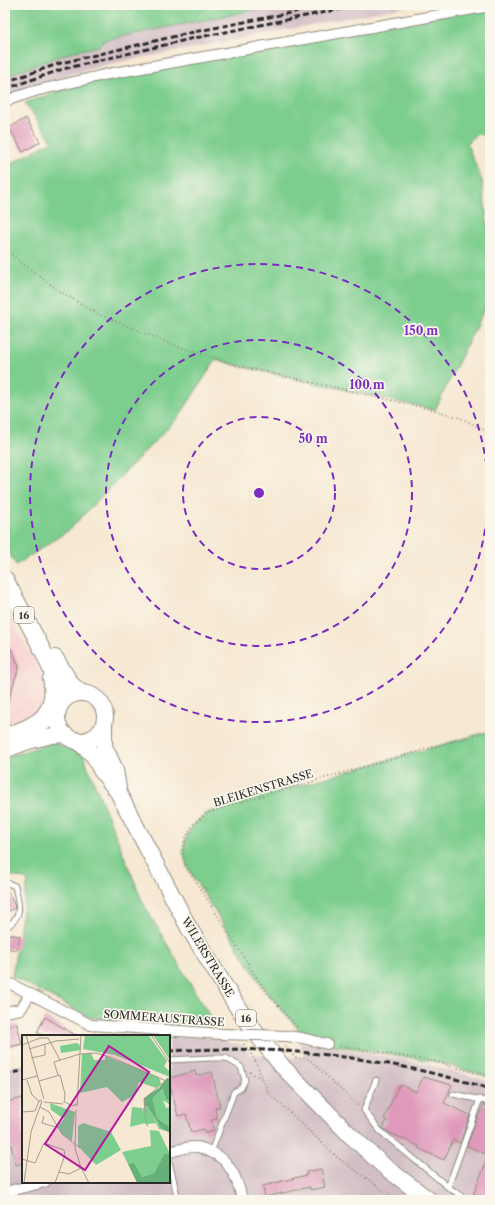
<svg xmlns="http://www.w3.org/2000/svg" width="495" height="1205" font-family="'Libre Caslon Text',serif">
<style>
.built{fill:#f7d0cf}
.industrial{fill:#d2bec5}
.green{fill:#7dce8e;stroke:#547c5c}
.building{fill:#df9abb}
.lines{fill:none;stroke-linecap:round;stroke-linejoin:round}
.service-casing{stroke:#908a7e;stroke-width:7}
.minor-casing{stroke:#908a7e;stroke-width:12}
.secondary-casing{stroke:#908a7e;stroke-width:16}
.primary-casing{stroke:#908a7e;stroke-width:18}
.path{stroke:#908a7e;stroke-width:2;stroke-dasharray:1 3;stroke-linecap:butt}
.service{stroke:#fff;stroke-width:5}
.minor{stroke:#fff;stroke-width:10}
.secondary{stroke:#fff;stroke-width:14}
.primary{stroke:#fff;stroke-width:16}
.rail{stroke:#2b2b2b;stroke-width:3;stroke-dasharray:6 3;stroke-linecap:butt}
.minor-bridge-casing{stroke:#908a7e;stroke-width:12;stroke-linecap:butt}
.minor-bridge{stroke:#fff;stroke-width:10}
.ring{fill:none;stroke:#7b2cbf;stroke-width:2;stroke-dasharray:7 5}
.labels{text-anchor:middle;stroke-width:3.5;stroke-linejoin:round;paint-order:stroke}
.shield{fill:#fbf7ec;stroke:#696865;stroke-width:1}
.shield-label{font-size:10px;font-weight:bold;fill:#2b2b2b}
.street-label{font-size:11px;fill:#2b2b2b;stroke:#fbf7ec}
.inset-road{fill:none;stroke:#a59c8f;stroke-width:1}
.view{fill:#b5179e;fill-opacity:0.15;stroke:#b5179e;stroke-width:2}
.inset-edge{fill:none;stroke:#2b2b2b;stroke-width:2}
.centre{fill:#7b2cbf;stroke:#fbf7ec;stroke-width:2}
.ring-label{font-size:12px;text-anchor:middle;font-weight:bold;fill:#7b2cbf;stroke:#fbf7ec;stroke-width:3.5;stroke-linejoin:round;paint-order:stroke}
</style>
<rect width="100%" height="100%" fill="#fbf7ec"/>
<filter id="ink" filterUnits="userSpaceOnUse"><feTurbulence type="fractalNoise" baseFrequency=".025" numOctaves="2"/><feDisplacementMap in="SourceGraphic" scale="8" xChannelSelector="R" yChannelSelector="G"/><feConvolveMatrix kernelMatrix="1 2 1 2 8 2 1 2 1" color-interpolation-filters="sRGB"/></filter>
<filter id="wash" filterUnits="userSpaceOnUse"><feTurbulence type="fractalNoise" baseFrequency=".012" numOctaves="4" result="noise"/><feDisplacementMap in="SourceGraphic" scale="16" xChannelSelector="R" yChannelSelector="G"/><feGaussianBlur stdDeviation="0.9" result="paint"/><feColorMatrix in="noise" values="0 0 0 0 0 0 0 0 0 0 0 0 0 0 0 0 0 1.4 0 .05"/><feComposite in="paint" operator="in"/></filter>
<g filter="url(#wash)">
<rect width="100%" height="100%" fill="#f6e8d2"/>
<!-- built -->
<path class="built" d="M5 607 46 683 42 707 27 723 5 731Z"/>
<!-- industrial -->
<g class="industrial">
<path d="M278 5H414L109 64 68 75 5 97V76L72 52 99 46 104 40Z"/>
<path d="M124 1033 222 1038 231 1043 241 1044 250 1055 304 1058 300 1042 385 1056 430 1065 490 1081V1200H5V1068L23 1065V1182H169V1036H124Z"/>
</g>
<!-- green -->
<g class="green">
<path d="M5 5H278L104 40 99 46 72 52 5 76Z"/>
<path d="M490 6V136L476 134 467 144 482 181 490 246V297L435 410 239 366 216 359 181 414 69 530 16 565 5 546V167L52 141 25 103 108 74Z"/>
<path d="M490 731V1077L437 1062 327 1044 302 1038 300 1032 295 1025 264 989 187 867 183 851 186 837 194 824 207 813 230 805Z"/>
<path d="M53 742 83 755 144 905 216 1027 91 1018 12 976 28 880 5 874V758Z"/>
</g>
<g id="blocks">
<!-- building -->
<g class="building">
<path d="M26 118 40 142 23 152 9 128Z"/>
<path d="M5 639 14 654 19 667 7 705 5 704Z"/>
<path d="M5 886 14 904 15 908 5 913Z"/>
<path d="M7 934 20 936 17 950 5 948Z"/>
<path d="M45 1017 77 1036H44L37 1032Z"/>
<path d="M17 1024 22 1044 5 1048V1027Z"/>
<path d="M195 1071 196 1076 212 1072 220 1107 215 1108 217 1119 211 1120 214 1130 205 1133 204 1129 191 1132 186 1114 178 1116 169 1080V1078Z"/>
<path d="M423 1077 452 1085 444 1103 470 1115 460 1143 453 1140 444 1160 418 1148 419 1146 390 1133 383 1128 387 1120 384 1119 398 1087 402 1085 416 1092Z"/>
<path d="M23 1098V1163L16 1165 5 1121V1102Z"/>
<path d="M484 1105 490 1106V1200H471L489 1155 467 1146 477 1118Z"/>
<path d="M321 1169 325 1187 310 1190V1187L265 1197 263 1186 307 1175 306 1172Z"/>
</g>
</g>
</g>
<g filter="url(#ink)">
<use href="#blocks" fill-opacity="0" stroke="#908a7e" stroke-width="1"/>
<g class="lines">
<defs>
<g id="service">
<path d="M5 882 15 886C19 905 24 916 5 928"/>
<path d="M169 1060 210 1058H226L241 1067 245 1080 241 1088 234 1092 211 1152"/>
<path d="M376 1080 364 1110 379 1130 448 1187 467 1200"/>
<path d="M453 1094 490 1102"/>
<path d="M169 1161 178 1200"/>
<path d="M448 1187 480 1099"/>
</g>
<g id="minor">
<path d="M5 101 35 91 108 74 490 6"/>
<path d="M5 733C35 723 55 714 48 678"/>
<path d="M5 981 91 1025 222 1034"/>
<path d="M5 1012 21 1009 30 994"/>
<path d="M286 1036 302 1038 327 1044"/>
<path d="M169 1152C178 1150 188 1146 197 1147 201 1147 205 1150 209 1151 230 1159 238 1179 242 1200"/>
<path d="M5 1192 45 1182"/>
</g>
<g id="secondary">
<path d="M11 738 42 725 57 714"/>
<path d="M5 751C24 743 43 736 63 735"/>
</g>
<g id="primary">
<path d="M5 579 43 651 56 681 61 703"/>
<path d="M55 658 71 684 81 693"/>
<circle cx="81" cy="717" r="24"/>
<path d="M104 724V746L115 770 118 788"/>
<path d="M79 742 94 756 101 770 118 792 189 928 238 1008 259 1037 282 1066 347 1132 385 1167 429 1200"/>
</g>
</defs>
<!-- service casing -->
<use href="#service" class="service-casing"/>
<!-- minor casing -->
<use href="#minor" class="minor-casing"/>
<!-- secondary casing -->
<use href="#secondary" class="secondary-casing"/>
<!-- primary casing -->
<use href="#primary" class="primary-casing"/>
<!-- path -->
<g class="path">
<path d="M5 250 59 291 98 314 174 345 239 366 435 410 463 419 490 433"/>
<path d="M297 1027 264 989 187 867 183 851 186 837 194 824 207 813 230 805 490 731"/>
<path d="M244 1044 254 1058 268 1092 338 1158 397 1200"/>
<path d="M336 1045 437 1062 490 1077"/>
<path d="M285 1046 295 1058 309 1059 358 1106"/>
<path d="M250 1072 262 1079"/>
</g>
<!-- service -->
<use href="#service" class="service"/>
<!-- minor -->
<use href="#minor" class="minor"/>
<!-- secondary -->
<use href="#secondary" class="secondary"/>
<!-- primary -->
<use href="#primary" class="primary"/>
<!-- rail -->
<g class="rail">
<path d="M5 82 61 63 189 33 330 5"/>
<path d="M5 89 63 69 190 39 361 5"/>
<path d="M169 1051C277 1044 387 1057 490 1089"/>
<path d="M5 1074 23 1071"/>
</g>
<defs>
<path id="minor-bridge" d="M222 1034 286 1036"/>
</defs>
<!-- minor-bridge casing -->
<use href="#minor-bridge" class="minor-bridge-casing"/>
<!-- minor-bridge -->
<use href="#minor-bridge" class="minor-bridge"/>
</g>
</g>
<!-- distance rings -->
<g class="ring">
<circle cx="259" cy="493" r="76"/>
<circle cx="259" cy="493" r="153"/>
<circle cx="259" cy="493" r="229"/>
</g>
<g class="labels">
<!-- shield labels -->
<g class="shield">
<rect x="14" y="607" width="20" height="16" rx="3"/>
<rect x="236" y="1010" width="20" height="16" rx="3"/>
</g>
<g class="shield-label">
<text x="24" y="619">16</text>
<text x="246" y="1022">16</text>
</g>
<!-- street labels -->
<g class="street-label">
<text transform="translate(263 788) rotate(-17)" y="4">BLEIKENSTRASSE</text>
<text transform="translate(208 957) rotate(59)" y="4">WILERSTRASSE</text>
<text transform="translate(164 1018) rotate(4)" y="4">SOMMERAUSTRASSE</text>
</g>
</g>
<!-- overview -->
<g transform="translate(22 1035)">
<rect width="148" height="148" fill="#f6e8d2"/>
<path d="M63 0 127 1 145 26 142 31 148 37V42L93 20 61 14ZM131 0H148V25ZM54 8 57 9 59 15 39 18 38 11ZM69 18 72 25H83V21L137 42 139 49 134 53 117 47 113 60 100 67 85 52 58 58 60 19ZM142 54 144 64 148 66V70L141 65 144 73 148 72V92L135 83 129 63ZM28 68 53 77 50 106 40 99 36 91 42 84 29 75ZM125 71 136 89 148 97 137 94 134 88 126 89V92L123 88 108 92 110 72 120 73 121 77V73ZM61 88 89 97 99 115 74 130 56 111V91ZM128 95 137 96 148 119H142L132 138 120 142 112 129H106L100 117 129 111Z" fill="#7dce8e"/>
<path d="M145 43 148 44V66L144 64 141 54 130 63 135 83 148 92V98L139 93 125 71 122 72V63L137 53ZM142 119H148V148H115L106 129 112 128 120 142 132 138Z" fill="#66b179"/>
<path class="inset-road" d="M4 0 22 64M129 0 148 28M0 10 18 3H26L38 25M7 14 34 6 57 4M9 23 23 20V10M36 40 32 27 58 19 74 18 91 23 144 46M0 45 15 41M5 45 10 60 17 66M17 46 38 40 43 59 42 68M22 67 41 69M43 67 50 71 55 69M55 71 59 0M18 72 27 77 40 99 58 113M54 75 53 113 59 133 67 148M0 77 13 76 17 66 20 65M22 81 20 88 37 93M124 89 122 64 148 42M0 124 13 128 22 108 42 115 43 120 33 148M37 137 47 139 59 133M2 148 9 97 20 66"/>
<path class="view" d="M87 11 127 37 63 135 23 109Z"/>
<rect width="148" height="148" class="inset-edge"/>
</g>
<circle cx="259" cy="493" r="6" class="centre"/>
<g class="ring-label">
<text x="421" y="335">150 m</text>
<text x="367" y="389">100 m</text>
<text x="313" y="443">50 m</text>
</g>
<!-- margin -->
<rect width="495" height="1205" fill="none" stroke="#fbf7ec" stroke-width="20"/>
</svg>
